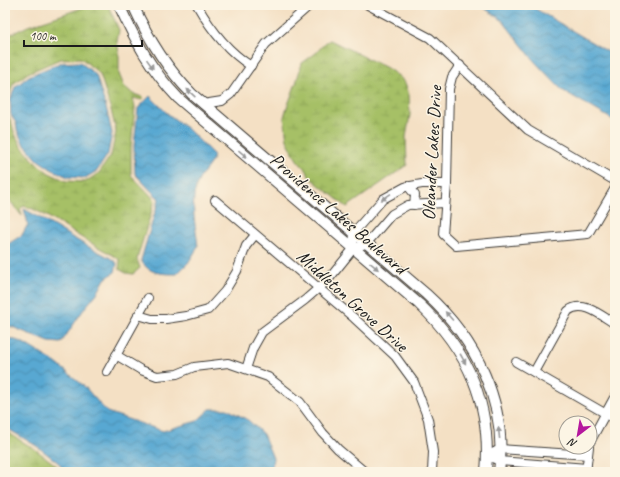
<svg xmlns="http://www.w3.org/2000/svg" width="620" height="477" font-family="Caveat,sans-serif">
<style>
.wetland{fill:url(#wetland-marsh);stroke:#616e41;fill-rule:evenodd}
.water{fill:url(#water-waves);stroke:#3a6277}
.lines{fill:none;stroke-linecap:round;stroke-linejoin:round}
.minor-casing{stroke:#3c3935;stroke-width:10}
.tertiary-casing{stroke:#3c3935;stroke-width:12}
.minor{stroke:#fff;stroke-width:8}
.tertiary{stroke:#fff;stroke-width:10}
.oneway{fill:#999}
.labels{text-anchor:middle;stroke-width:3;stroke-linejoin:round;paint-order:stroke}
.street-label{font-size:19px;fill:#1c1c1c;stroke:#fcf5e5}
</style>
<defs>
<pattern id="wetland-marsh" width="20" height="14" patternUnits="userSpaceOnUse"><rect width="20" height="14" fill="#a6c066"/><path d="M1 5h8M5 5V1M11 12h8M15 12V8" fill="none" stroke="#8ea458"/></pattern>
<pattern id="water-waves" width="16" height="10" patternUnits="userSpaceOnUse"><rect width="16" height="10" fill="#58a8d2"/><path d="M0 5q4-4 8 0t8 0" fill="none" stroke="#4888aa"/></pattern>
</defs>
<rect width="100%" height="100%" fill="#fcf5e5"/>
<filter id="ink" filterUnits="userSpaceOnUse"><feTurbulence type="fractalNoise" baseFrequency=".025" numOctaves="2"/><feDisplacementMap in="SourceGraphic" scale="8" xChannelSelector="R" yChannelSelector="G"/><feConvolveMatrix kernelMatrix="1 2 1 2 8 2 1 2 1" color-interpolation-filters="sRGB"/></filter>
<filter id="wash" filterUnits="userSpaceOnUse"><feTurbulence type="fractalNoise" baseFrequency=".012" numOctaves="4" result="noise"/><feDisplacementMap in="SourceGraphic" scale="16" xChannelSelector="R" yChannelSelector="G"/><feGaussianBlur stdDeviation="0.9" result="paint"/><feColorMatrix in="noise" values="0 0 0 0 0 0 0 0 0 0 0 0 0 0 0 0 0 1.4 0 .05"/><feComposite in="paint" operator="in"/></filter>
<g filter="url(#wash)">
<rect width="100%" height="100%" fill="#f4e0c4"/>
<!-- wetland -->
<g class="wetland">
<path d="M91 5H108L119 30 117 42 119 53V74L124 86 132 93 144 98 142 100 133 98 135 107 131 146V175L155 200 137 259 140 268 133 274 126 273 119 269 120 260C111 253 100 249 91 243 72 233 44 211 24 206L20 209 22 216 5 195V37L28 26ZM81 58 100 74 111 110 116 132 111 155 99 173 85 182 66 181 49 173 36 163 21 146 14 132 12 124 8 115 7 102 13 84 28 73 60 59Z"/>
<path d="M330 40 387 68 400 77 406 85 409 95 410 115 406 137 407 165 347 207 309 177 307 171 297 160 287 140 284 117 286 110 296 83 302 63 316 53 325 43Z"/>
<path d="M5 431 36 450 57 466 59 472H16L9 465 5 464Z"/>
</g>
<!-- water -->
<g class="water">
<path d="M480 5H529L615 56V121L562 90 535 62 502 20Z"/>
<path d="M80 62 96 75 107 111 112 133 108 154 97 171 85 178 68 177 51 169 38 160 23 143 17 130 16 123 11 115 10 101 15 87 29 76 60 63Z"/>
<path d="M150 96 167 113 189 130 214 155C211 166 202 172 198 182 189 202 196 226 198 247L188 263 177 274C163 274 148 274 141 260L159 199 135 174 134 146 138 108Z"/>
<path d="M24 209C47 221 67 235 89 247 98 252 109 256 117 263L115 272 105 279 98 292 84 309 61 343 49 342 5 324V246L22 235 28 224Z"/>
<path d="M5 337 22 342 56 363 84 386 107 412 163 431 197 421 210 409H227L248 420 263 434 273 458 271 472H63L60 464 38 447 5 427Z"/>
</g>
</g>
<g filter="url(#ink)">
<g class="lines">
<defs>
<g id="minor">
<path d="M197 5C211 30 227 51 251 66"/>
<path d="M368 5 430 38 528 130 615 181"/>
<path d="M460 65 452 77 449 89 447 184 443 234 456 246 588 234 615 188"/>
<path d="M203 104 222 101 231 94 266 44 310 5"/>
<path d="M408 186 415 195 414 205"/>
<path d="M215 200 354 318 395 356 414 382 428 419 433 452 432 472"/>
<path d="M353 249 354 232 383 199 405 187 422 184H447"/>
<path d="M138 315 152 319H166L186 316 208 310 225 291 237 271 246 246 255 235"/>
<path d="M116 355 141 370 157 376 177 374 194 367 228 363 268 377 300 402 323 433 338 449 365 472"/>
<path d="M516 362 615 419"/>
<path d="M246 369 253 348 262 332 305 300 328 280 353 249 367 243 392 214 408 205 445 203"/>
<path d="M107 372 148 298"/>
<path d="M534 372 568 311C583 299 602 316 615 324"/>
<path d="M590 442 615 396"/>
<path d="M487 456 500 449 588 455"/>
<path d="M487 456 500 461 587 468"/>
<path d="M586 472 589 447"/>
</g>
<g id="tertiary">
<path d="M119 5C135 40 151 70 178 98L419 304C468 350 492 404 486 472"/>
<path d="M133 5C148 38 166 68 192 94L426 294C476 339 508 404 499 472"/>
</g>
</defs>
<!-- minor casing -->
<use href="#minor" class="minor-casing"/>
<!-- tertiary casing -->
<use href="#tertiary" class="tertiary-casing"/>
<!-- minor -->
<use href="#minor" class="minor"/>
<!-- tertiary -->
<use href="#tertiary" class="tertiary"/>
</g>
<!-- one-way arrows -->
<defs><path id="oneway-solid" d="M-6-.8H1V-3.2L6.5 0L1 3.2V.8H-6Z"/></defs>
<g class="oneway">
<use href="#oneway-solid" transform="translate(150 64) rotate(55)"/>
<use href="#oneway-solid" transform="translate(191 93) rotate(-137)"/>
<use href="#oneway-solid" transform="translate(243 154) rotate(40)"/>
<use href="#oneway-solid" transform="translate(386 197) rotate(146)"/>
<use href="#oneway-solid" transform="translate(374 266) rotate(40)"/>
<use href="#oneway-solid" transform="translate(449 316) rotate(-131)"/>
<use href="#oneway-solid" transform="translate(463 359) rotate(61)"/>
<use href="#oneway-solid" transform="translate(499 433) rotate(-96)"/>
</g>
</g>
<g class="labels">
<!-- street labels -->
<g class="street-label">
<text transform="translate(431 153) rotate(-87)" y="7">Oleander Lakes Drive</text>
<text transform="translate(339 213) rotate(41)" y="7">Providence Lakes Boulevard</text>
<text transform="translate(353 300) rotate(42)" y="7">Middleton Grove Drive</text>
</g>
</g>
<!-- margin -->
<rect width="620" height="477" fill="none" stroke="#fcf5e5" stroke-width="20"/>
<!-- north arrow -->
<g transform="translate(578 435) rotate(211)"><circle r="19" fill="#fcf5e5" stroke="#a29e95"/>
<path d="M0-3L7 15L0 10L-7 15Z" fill="#b5179e"/>
<text y="-6" font-size="11" font-weight="bold" text-anchor="middle" fill="#1c1c1c">N</text>
</g>
<!-- scale -->
<path d="M24 40v6h118v-6" fill="none" stroke="#1c1c1c" stroke-width="2"/>
<text x="30" y="40" font-size="12" fill="#1c1c1c" stroke="#fcf5e5" stroke-width="3" paint-order="stroke">100 m</text>
</svg>
